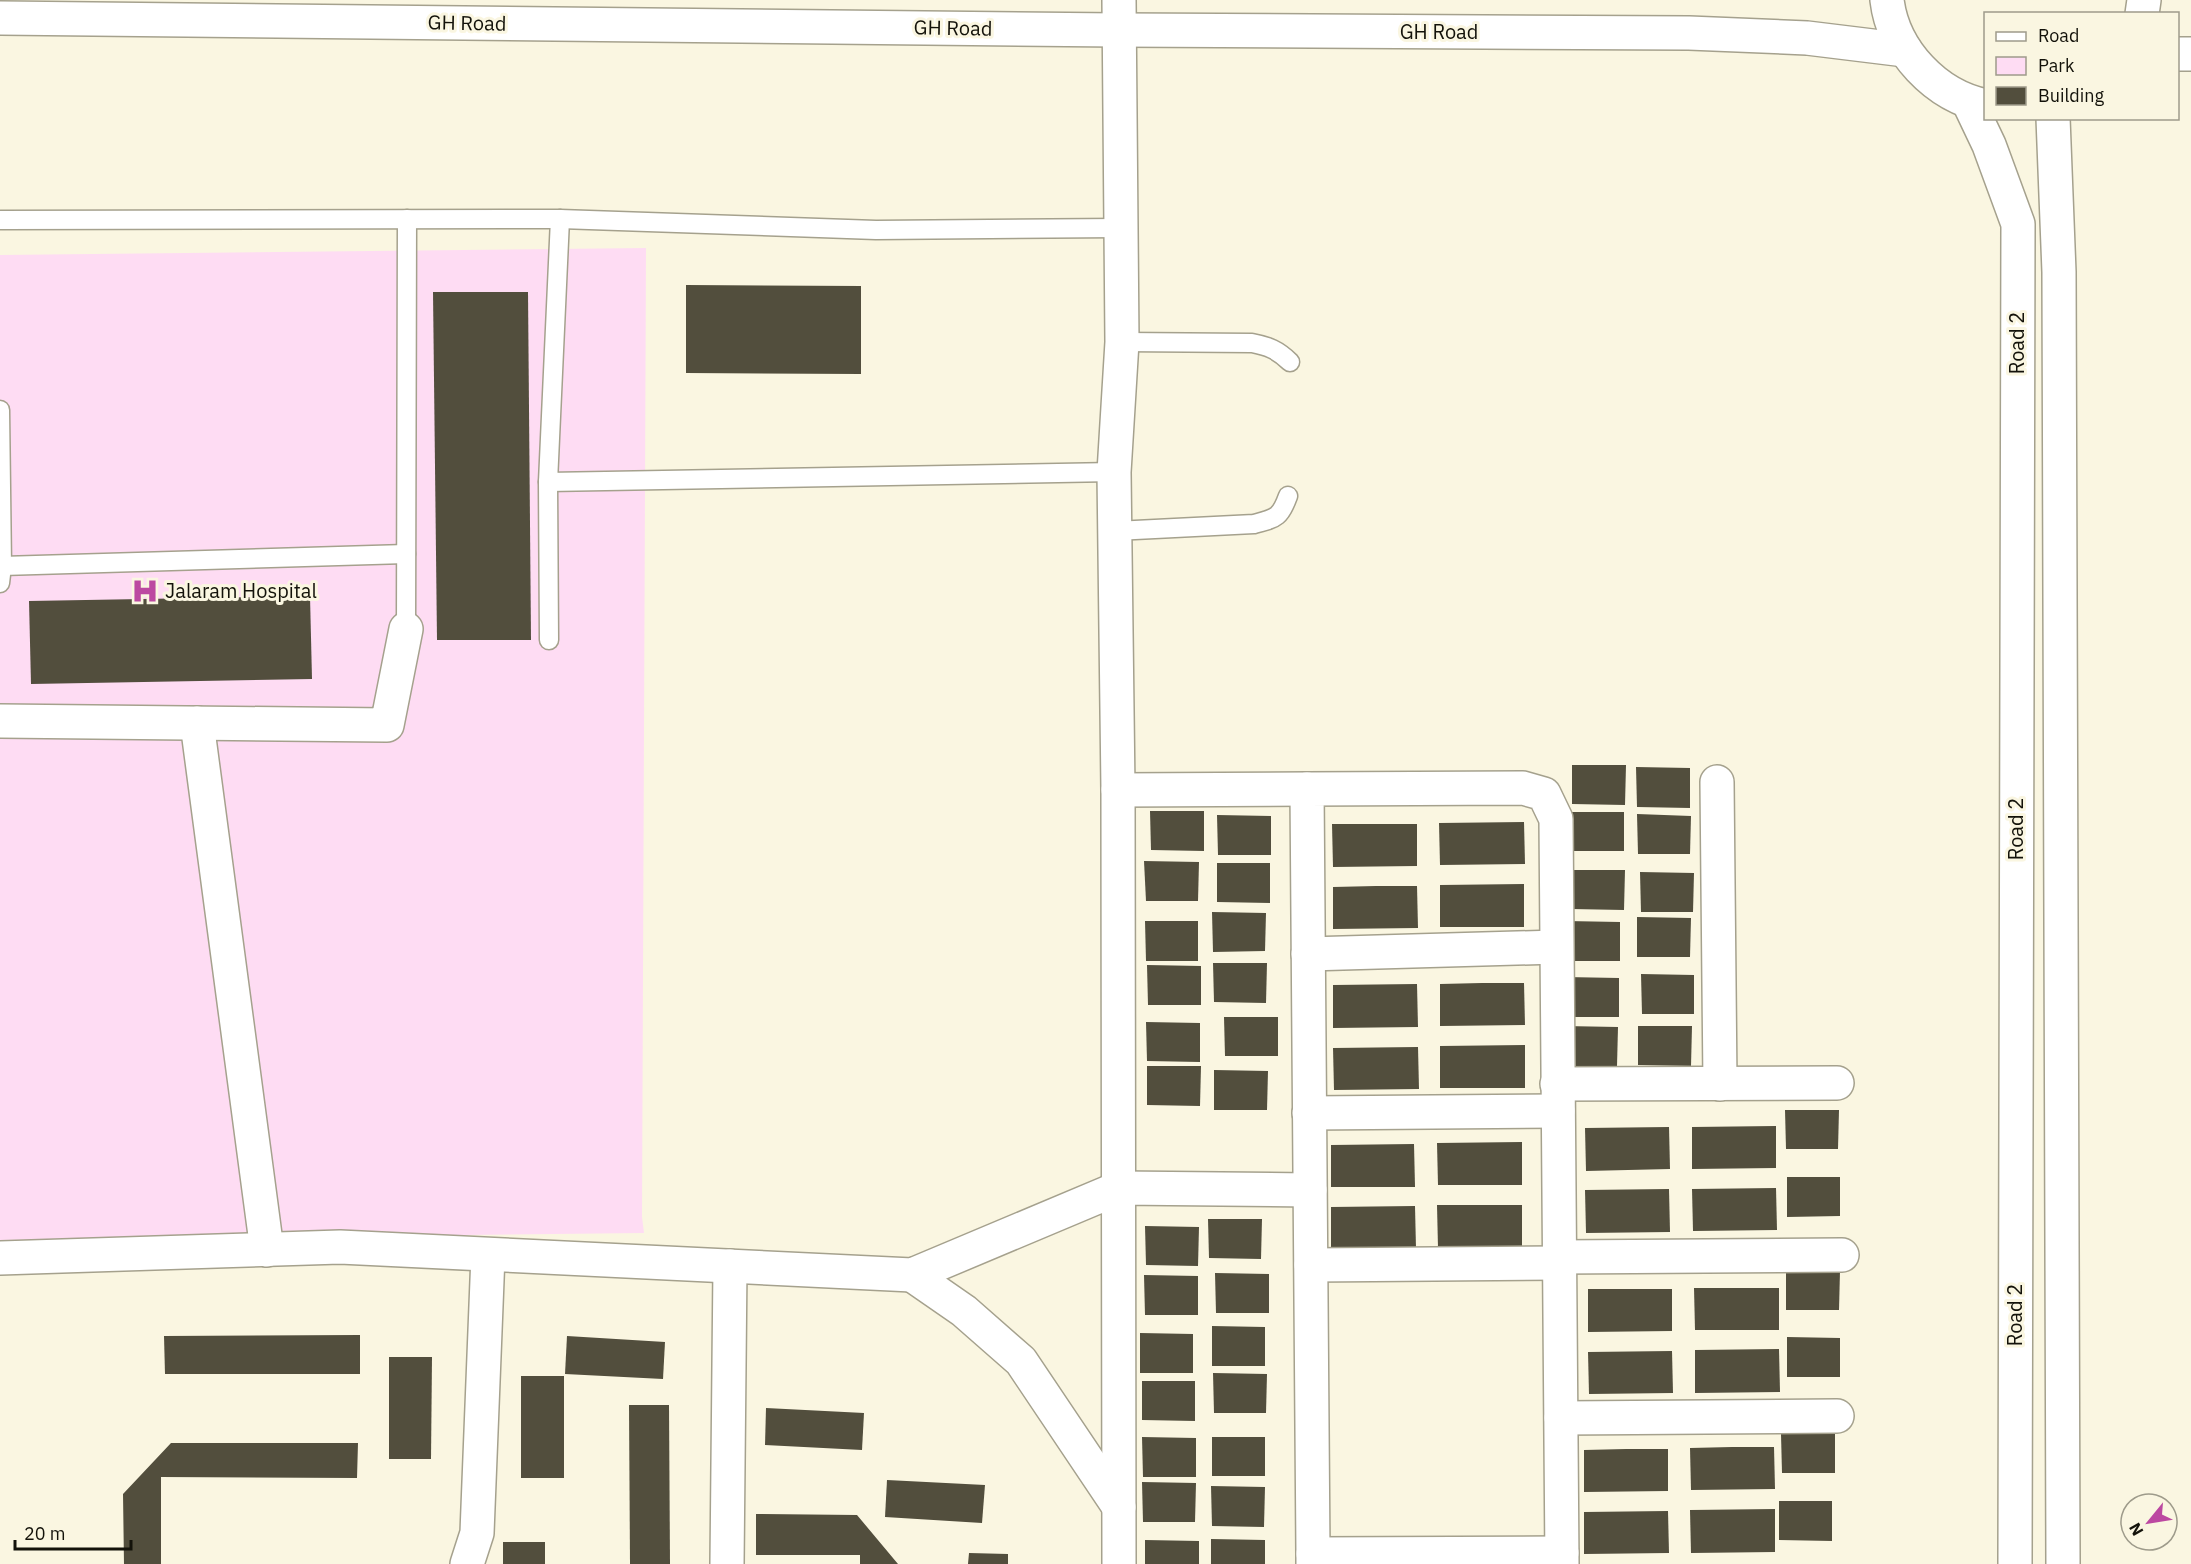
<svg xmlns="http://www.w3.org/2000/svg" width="2191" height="1564" font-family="'IBM Plex Sans',sans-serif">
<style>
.green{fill:#fedcf3}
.building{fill:#524e3d}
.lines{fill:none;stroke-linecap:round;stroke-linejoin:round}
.lane-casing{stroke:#a5a18d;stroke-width:21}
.street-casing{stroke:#a5a18d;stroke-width:36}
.secondary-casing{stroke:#a5a18d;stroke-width:36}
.lane{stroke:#fff;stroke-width:18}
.street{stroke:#fff;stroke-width:33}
.secondary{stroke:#fff;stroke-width:33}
.labels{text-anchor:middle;stroke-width:6;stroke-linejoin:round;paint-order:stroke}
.street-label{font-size:20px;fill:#13120a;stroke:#faf6e1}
.poi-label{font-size:20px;fill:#13120a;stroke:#faf6e1;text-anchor:start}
</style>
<rect width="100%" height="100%" fill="#faf6e1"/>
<!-- green -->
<path class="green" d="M646 248 642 1217 644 1233 0 1240V255Z"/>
<!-- building -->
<g class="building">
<path d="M686 285 861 286V374L686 373Z"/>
<path d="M433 292H528L531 640H437Z"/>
<path d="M310 596 312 679 31 684 29 601Z"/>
<path d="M1572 765H1626L1625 805 1572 804Z"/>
<path d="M1636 767 1690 768V808L1637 807Z"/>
<path d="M1150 811H1204V851L1151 850Z"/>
<rect x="1571" y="812" width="53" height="39"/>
<path d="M1637 814 1691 816 1690 854H1638Z"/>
<path d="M1217 815 1271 816V855H1218Z"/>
<path d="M1524 822 1525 864 1440 865 1439 823Z"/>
<path d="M1332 824H1417V866L1333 867Z"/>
<path d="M1144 861 1199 862 1198 901H1146Z"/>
<path d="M1217 863H1270V903L1217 902Z"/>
<path d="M1571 870H1625L1624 910 1571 909Z"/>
<path d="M1640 872 1694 873 1693 912H1641Z"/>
<path d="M1524 884V927H1440V885Z"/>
<path d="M1376 886H1417L1418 928 1333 929V887Z"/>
<path d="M1212 912 1266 913 1265 951 1213 952Z"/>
<path d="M1637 917 1691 918 1690 957H1637Z"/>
<path d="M1145 921H1198V961H1146Z"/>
<path d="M1566 921 1620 922V961H1567Z"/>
<path d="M1213 963H1267L1266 1003 1214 1002Z"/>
<path d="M1147 965 1201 966V1005H1148Z"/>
<path d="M1641 974 1694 975V1014H1642Z"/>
<path d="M1565 977 1619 978V1017H1566Z"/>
<path d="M1482 983H1524L1525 1025 1440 1026V984Z"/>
<path d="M1417 984 1418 1027 1333 1028V985Z"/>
<path d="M1224 1017H1278V1056H1225Z"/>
<path d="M1146 1022 1200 1023V1062L1147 1061Z"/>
<path d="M1564 1026 1618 1027 1617 1066H1564Z"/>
<path d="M1638 1026H1692L1691 1066 1638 1065Z"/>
<path d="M1525 1045V1088H1440V1046Z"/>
<path d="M1418 1047 1419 1089 1334 1090 1333 1048Z"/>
<path d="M1147 1066H1201L1200 1106 1147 1105Z"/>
<path d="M1214 1070 1268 1071 1267 1110H1214Z"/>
<path d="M1785 1110H1839L1838 1149H1786Z"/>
<path d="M1776 1126V1168L1692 1169V1127Z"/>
<path d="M1669 1127 1670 1169 1586 1171 1585 1128Z"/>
<path d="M1522 1142V1185H1438L1437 1143Z"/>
<path d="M1414 1144 1415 1187H1331V1145Z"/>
<path d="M1787 1177H1840V1216L1787 1217Z"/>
<path d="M1776 1188 1777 1230 1693 1231 1692 1189Z"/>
<path d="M1669 1189 1670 1232 1586 1233 1585 1190Z"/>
<path d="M1437 1205H1522V1247L1438 1248Z"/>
<path d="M1415 1206 1416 1249H1331V1207Z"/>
<path d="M1208 1219H1262L1261 1259 1209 1258Z"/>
<path d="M1145 1226 1199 1227 1198 1266 1146 1265Z"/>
<path d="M1786 1270 1840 1271 1839 1310H1786Z"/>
<path d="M1215 1273 1269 1274V1313H1216Z"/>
<path d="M1144 1275 1198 1276V1315H1145Z"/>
<path d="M1694 1288H1779V1330H1695Z"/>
<path d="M1588 1289H1672V1331L1588 1332Z"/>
<path d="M1212 1326 1265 1327V1366H1212Z"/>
<path d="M1140 1333 1193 1334V1373H1140Z"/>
<path d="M360 1335V1374H165L164 1336Z"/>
<path d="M567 1336 665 1342 663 1379 565 1374Z"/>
<path d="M1787 1337 1840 1338V1377H1787Z"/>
<path d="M1779 1349 1780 1392 1695 1393V1350Z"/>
<path d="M1672 1351 1673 1393 1589 1394 1588 1352Z"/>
<path d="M389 1357H432L431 1459H389Z"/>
<path d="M1213 1373 1267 1374 1266 1413H1214Z"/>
<rect x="521" y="1376" width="43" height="102"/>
<path d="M1142 1381H1195V1421L1142 1420Z"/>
<path d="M629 1405H669L670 1564H630Z"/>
<path d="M766 1408 864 1413 862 1450 765 1445Z"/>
<path d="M1781 1434H1835V1473H1782Z"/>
<path d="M1142 1437 1196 1438V1477H1143Z"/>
<rect x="1212" y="1437" width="53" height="39"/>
<path d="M171 1443H358L357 1478 161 1477V1564H124L123 1494Z"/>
<path d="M1732 1447H1774L1775 1489 1691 1490 1690 1448Z"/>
<path d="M1626 1449H1668V1491L1584 1492V1450Z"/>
<path d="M887 1480 985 1485 982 1523 885 1517Z"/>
<path d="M1142 1482 1196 1483 1195 1522H1143Z"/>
<path d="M1211 1486 1265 1487 1264 1527 1212 1526Z"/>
<path d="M1779 1501H1832V1541L1779 1540Z"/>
<path d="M1775 1509V1552L1691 1553 1690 1510Z"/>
<path d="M1668 1511 1669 1553 1584 1554V1512Z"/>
<path d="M756 1514 857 1515 898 1564H860V1555H756Z"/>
<path d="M1211 1539 1265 1540V1564H1211Z"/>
<path d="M1145 1540 1199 1541V1564H1145Z"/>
<rect x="503" y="1542" width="42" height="22"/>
<path d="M969 1553 1008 1554V1564H968Z"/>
</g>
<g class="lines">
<defs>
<g id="lane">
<path d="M560 219 548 482 1114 472"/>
<path d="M0 220 560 219 876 230 1120 228"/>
<path d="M1122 342 1252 343C1268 346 1278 350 1290 362"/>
<path d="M0 410 2 566 0 583"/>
<path d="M548 482 549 640"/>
<path d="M1115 531 1254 524C1276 518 1280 518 1288 496"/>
<path d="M2 566 406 554"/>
<path d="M406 629 407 219"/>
</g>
<g id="street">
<path d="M0 721 387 725 406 629"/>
<path d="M197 723 267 1250"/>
<path d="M1717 782 1720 1084"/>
<path d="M1118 790 1307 789"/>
<path d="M1308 954 1556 947"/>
<path d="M1557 1084 1837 1083"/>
<path d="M1309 1113 1558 1111"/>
<path d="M1559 1257 1842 1255"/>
<path d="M0 1258 340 1247 912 1275 1119 1188 1310 1190"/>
<path d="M1311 1265 1559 1263"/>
<path d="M912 1275 964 1311 1021 1361 1119 1507"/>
<path d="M1561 1418 1837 1416"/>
<path d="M1313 1554 1307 789 1523 788 1544 794 1556 819 1562 1564"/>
<path d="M467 1564 477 1533 488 1255"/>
<path d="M727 1564 730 1266"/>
<path d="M1119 1564 1118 790 1114 472 1122 342 1119 0"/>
<path d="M1313 1564V1554L1562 1553"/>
</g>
<g id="secondary">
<path d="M1887 0C1893 51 1936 96 1986 106"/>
<path d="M2142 14 2144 0"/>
<path d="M0 18 1118 30 1689 33 1807 38 1905 50"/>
<path d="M2178 54H2191"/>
<path d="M1969 103 1989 145 2018 224 2015 1564"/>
<path d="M2053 118 2059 272 2063 1564"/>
</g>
</defs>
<!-- lane casing -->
<use href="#lane" class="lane-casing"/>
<!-- street casing -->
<use href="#street" class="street-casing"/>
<!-- secondary casing -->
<use href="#secondary" class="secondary-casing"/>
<!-- lane -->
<use href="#lane" class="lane"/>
<!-- street -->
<use href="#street" class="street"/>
<!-- secondary -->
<use href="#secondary" class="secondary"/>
</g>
<!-- icons -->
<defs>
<symbol id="hospital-bare" viewBox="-9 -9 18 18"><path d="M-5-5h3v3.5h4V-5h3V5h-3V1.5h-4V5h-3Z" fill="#bc48a1" stroke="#faf6e1" stroke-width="2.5" paint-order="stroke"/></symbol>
</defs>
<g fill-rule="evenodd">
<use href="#hospital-bare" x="126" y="572" width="38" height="38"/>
</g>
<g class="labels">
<!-- street labels -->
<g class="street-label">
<text transform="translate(467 23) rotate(1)" y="7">GH Road</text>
<text transform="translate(953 28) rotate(1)" y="7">GH Road</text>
<text x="1439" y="39">GH Road</text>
<text transform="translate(2017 343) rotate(-90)" y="7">Road 2</text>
<text transform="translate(2016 829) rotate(-90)" y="7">Road 2</text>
<text transform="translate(2015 1315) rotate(-90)" y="7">Road 2</text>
</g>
<!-- poi labels -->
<g class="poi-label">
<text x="165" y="598">Jalaram Hospital</text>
</g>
</g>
<!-- legend -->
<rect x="1984" y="12" width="195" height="108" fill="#faf6e1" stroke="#9e9b8b" stroke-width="1.5"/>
<rect x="1996" y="32" width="30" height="9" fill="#ffffff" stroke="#9e9b8b" stroke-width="1.5"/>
<text x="2038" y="42" font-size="18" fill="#13120a">Road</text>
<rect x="1996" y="57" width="30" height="18" fill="#fedcf3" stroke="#9e9b8b" stroke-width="1.5"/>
<text x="2038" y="72" font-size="18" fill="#13120a">Park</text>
<rect x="1996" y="87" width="30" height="18" fill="#524e3d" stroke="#9e9b8b" stroke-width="1.5"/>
<text x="2038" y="102" font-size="18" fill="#13120a">Building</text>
<!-- north arrow -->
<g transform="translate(2149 1522) rotate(240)"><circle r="28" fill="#faf6e1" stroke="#9e9b8b" stroke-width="1.5"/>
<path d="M0-4.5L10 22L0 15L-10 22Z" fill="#bc48a1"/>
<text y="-9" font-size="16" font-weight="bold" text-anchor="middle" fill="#13120a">N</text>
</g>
<!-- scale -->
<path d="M15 1540v9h116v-9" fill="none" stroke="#13120a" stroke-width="3"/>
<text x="24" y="1540" font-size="18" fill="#13120a" stroke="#faf6e1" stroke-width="4.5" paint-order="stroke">20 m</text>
</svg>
